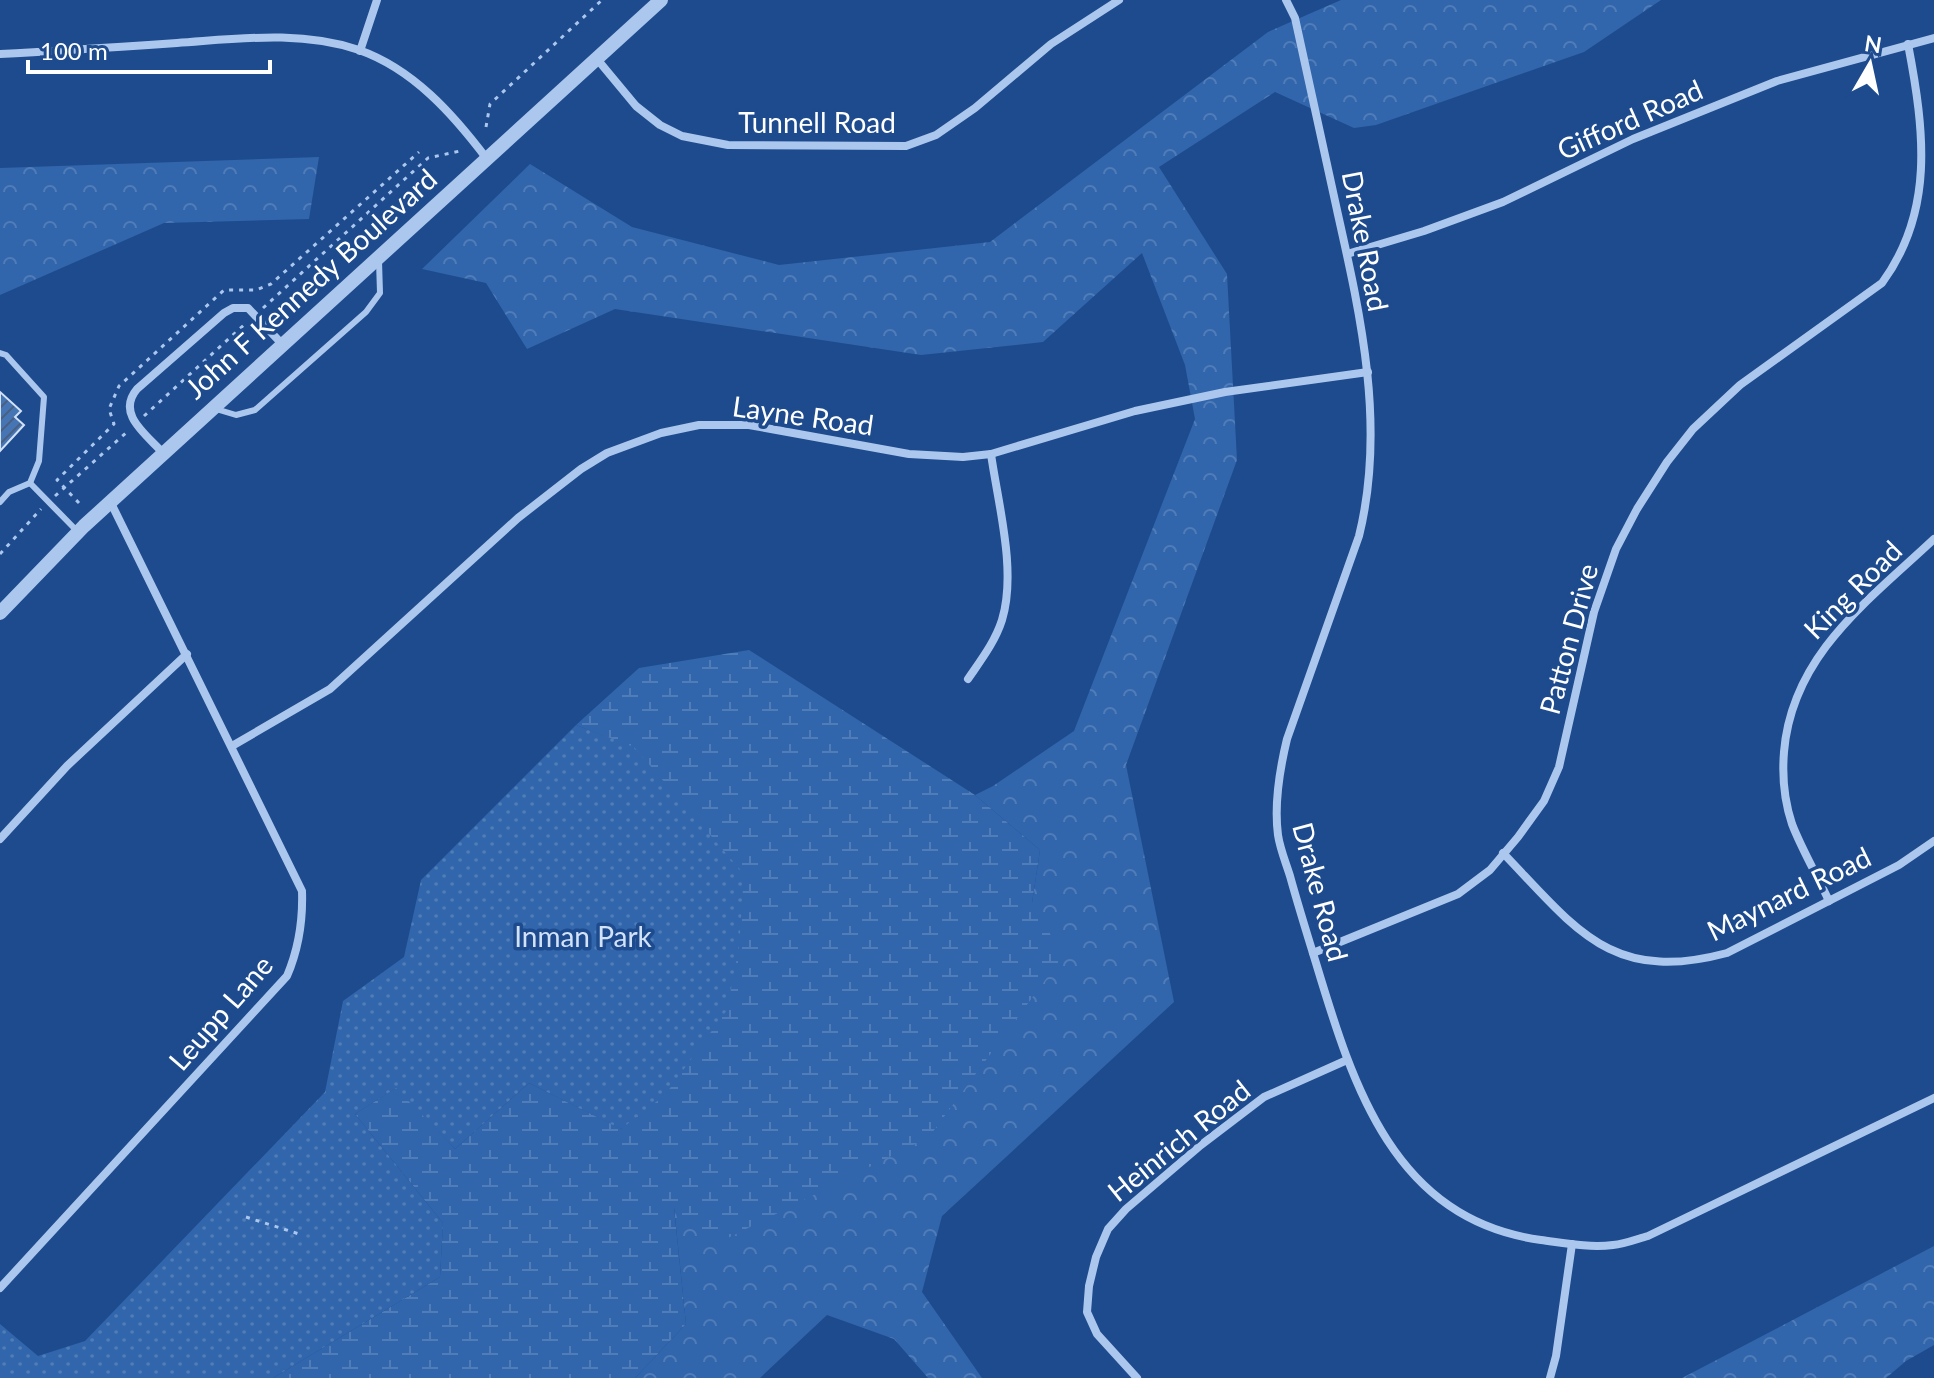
<svg xmlns="http://www.w3.org/2000/svg" width="1934" height="1378" font-family="Lato,sans-serif">
<style>
.forest{fill:url(#forest-crowns)}
.wetland{fill:url(#wetland-marsh)}
.park{fill:url(#park-dots)}
.building{fill:url(#building-hatch);stroke:#d1e2f9;stroke-width:2}
.lines{fill:none;stroke-linecap:round;stroke-linejoin:round}
.path{stroke:#acc7ed;stroke-width:3;stroke-dasharray:4 6;stroke-linecap:butt}
.service{stroke:#acc7ed;stroke-width:6}
.minor{stroke:#acc7ed;stroke-width:8}
.tertiary{stroke:#acc7ed;stroke-width:14}
.labels{text-anchor:middle;stroke-width:7;stroke-linejoin:round;paint-order:stroke}
.street-label{font-size:28px;fill:#fff;stroke:#1d4b8e}
.park-label{font-size:28px;fill:#d1e2f9;stroke:#1d4b8e}
</style>
<defs>
<pattern id="forest-crowns" width="20" height="18" patternUnits="userSpaceOnUse" patternTransform="scale(2)"><rect width="20" height="18" fill="#3165ac"/><path d="M2 6a3 3 0 1 1 6 0M12 15a3 3 0 1 1 6 0" fill="none" stroke="#507cb8"/></pattern>
<pattern id="wetland-marsh" width="20" height="14" patternUnits="userSpaceOnUse" patternTransform="scale(2)"><rect width="20" height="14" fill="#3165ac"/><path d="M1 5h8M5 5V1M11 12h8M15 12V8" fill="none" stroke="#507cb8"/></pattern>
<pattern id="park-dots" width="8" height="8" patternUnits="userSpaceOnUse" patternTransform="scale(2)"><rect width="8" height="8" fill="#3165ac"/><path d="M2 2h.1M6 6h.1" fill="none" stroke="#507cb8" stroke-width="1.8" stroke-linecap="round"/></pattern>
<pattern id="building-hatch" width="6" height="6" patternUnits="userSpaceOnUse" patternTransform="scale(2)"><rect width="6" height="6" fill="#4675b6"/><path d="M-1 1l2-2M0 6l6-6M5 7l2-2" fill="none" stroke="#496081"/></pattern>
</defs>
<rect width="100%" height="100%" fill="#1d4b8e"/>
<!-- forest -->
<g class="forest">
<path d="M1341 0H1661L1584 52 1376 125 1354 128 1275 92 1159 167 1227 274 1237 460 1126 765 1174 1002 942 1216 922 1292 982 1378H928L894 1339 827 1315 760 1378H635L686 1324 674 1207 1032 903 1040 850 975 795 993 786 1074 731 1195 419 1185 365 1142 253 1043 342 921 355 615 309 527 349 486 283 422 269 530 164 632 227 779 265 990 242 1268 32Z"/>
<path d="M319 157 309 219 164 223 0 295V168Z"/>
<path d="M1934 1246V1345L1906 1361 1886 1378H1682Z"/>
</g>
<!-- wetland -->
<path class="wetland" d="M749 650 975 795 1040 850 1032 903 1063 956 929 1137 716 1244 674 1208 686 1324 635 1378H273L440 1277 443 1223 355 1114 397 1087 455 1149 529 1083 622 1129 634 748 576 725 639 668Z"/>
<!-- park -->
<path class="park" d="M576 725 634 747 744 874 739 947 727 1010 665 1095 621 1129 529 1083 455 1149 396 1088 355 1114 443 1223 440 1277 273 1378H0V1324L38 1356 85 1341 325 1092 343 1001 404 957 421 880Z"/>
<!-- building -->
<path class="building" d="M0 392 21 411 15 417 24 425 0 451Z"/>
<g class="lines">
<!-- path -->
<g class="path">
<path d="M486 127 490 104 602 0"/>
<path d="M263 308 428 158 460 151"/>
<path d="M144 416 245 324"/>
<path d="M55 496 127 432"/>
<path d="M79 503 57 480 114 424 109 409 119 386 224 290H256L271 284 419 152"/>
<path d="M0 554 41 509"/>
<path d="M246 1217 299 1234"/>
</g>
<!-- service -->
<g class="service">
<path d="M0 353 6 355 44 397 39 461 30 483 9 492 0 502"/>
<path d="M216 409 236 415 255 410 366 312 380 293 379 261"/>
<path d="M30 483 78 532"/>
</g>
<!-- minor -->
<g class="minor">
<path d="M1286 0 1295 18C1309 82 1323 146 1337 210 1361 317 1386 427 1359 536L1287 739C1280 768 1274 805 1278 835 1280 849 1286 863 1290 876 1298 905 1307 934 1316 963 1353 1086 1394 1220 1541 1240 1564 1243 1589 1248 1613 1245 1625 1244 1637 1239 1648 1236L1934 1098"/>
<path d="M360 51 377 0"/>
<path d="M0 54C59 51 118 47 177 43 237 39 300 30 359 50 413 69 453 114 487 159"/>
<path d="M597 59 636 106 660 125 682 136 728 145 906 146 936 135 975 108 1051 44 1119 0"/>
<path d="M1347 254 1424 231 1503 202 1633 139 1777 81 1934 38"/>
<path d="M163 453C146 434 116 414 137 389L224 313 233 308H248L283 345"/>
<path d="M968 679C981 660 995 642 1002 620 1017 571 998 504 991 454"/>
<path d="M232 746 330 689 518 518 581 469 607 453 661 433 699 425H749L909 454 963 457 991 454 1135 411 1225 392 1368 372"/>
<path d="M0 839 67 766 187 654"/>
<path d="M1503 853C1576 929 1611 984 1727 953L1899 865 1934 841"/>
<path d="M1829 901C1817 875 1802 850 1792 824 1784 800 1782 776 1784 752 1792 655 1868 601 1934 539"/>
<path d="M1313 953 1458 894 1490 870 1518 837 1544 801 1559 767 1594 612 1616 549 1637 509 1667 462 1693 429 1740 385 1882 283C1934 212 1925 133 1908 44"/>
<path d="M0 1288 287 976C299 948 303 921 302 891L110 501"/>
<path d="M1137 1378 1097 1334 1087 1312 1089 1286 1096 1257 1108 1229 1126 1209 1201 1145 1264 1097 1347 1060"/>
<path d="M1550 1378 1556 1356 1572 1244"/>
</g>
<!-- tertiary -->
<path class="tertiary" d="M0 613 84 526 661 0"/>
</g>
<g class="labels">
<!-- street labels -->
<g class="street-label">
<text transform="translate(1630 120) rotate(-24)" y="10">Gifford Road</text>
<text x="817" y="133">Tunnell Road</text>
<text transform="translate(1365 241) rotate(79)" y="10">Drake Road</text>
<text transform="translate(311 284) rotate(-42)" y="10">John F Kennedy Boulevard</text>
<text transform="translate(803 416) rotate(8)" y="10">Layne Road</text>
<text transform="translate(1853 590) rotate(-45)" y="10">King Road</text>
<text transform="translate(1569 639) rotate(-75)" y="10">Patton Drive</text>
<text transform="translate(1320 892) rotate(75)" y="10">Drake Road</text>
<text transform="translate(1789 894) rotate(-26)" y="10">Maynard Road</text>
<text transform="translate(221 1013) rotate(-49)" y="10">Leupp Lane</text>
<text transform="translate(1179 1141) rotate(-39)" y="10">Heinrich Road</text>
</g>
<!-- park labels -->
<g class="park-label">
<text x="583" y="947">Inman Park</text>
</g>
</g>
<!-- north arrow -->
<g transform="translate(1870 64) rotate(9)" stroke="#1d4b8e" stroke-width="6" paint-order="stroke">
<path d="M0-6L14 30L0 20L-14 30Z" fill="#ffffff"/>
<text y="-12" font-size="22" font-weight="bold" text-anchor="middle" fill="#ffffff">N</text>
</g>
<!-- scale -->
<path d="M28 60v12h242v-12" fill="none" stroke="#ffffff" stroke-width="4"/>
<text x="40" y="60" font-size="24" fill="#ffffff" stroke="#1d4b8e" stroke-width="6" paint-order="stroke">100 m</text>
</svg>
